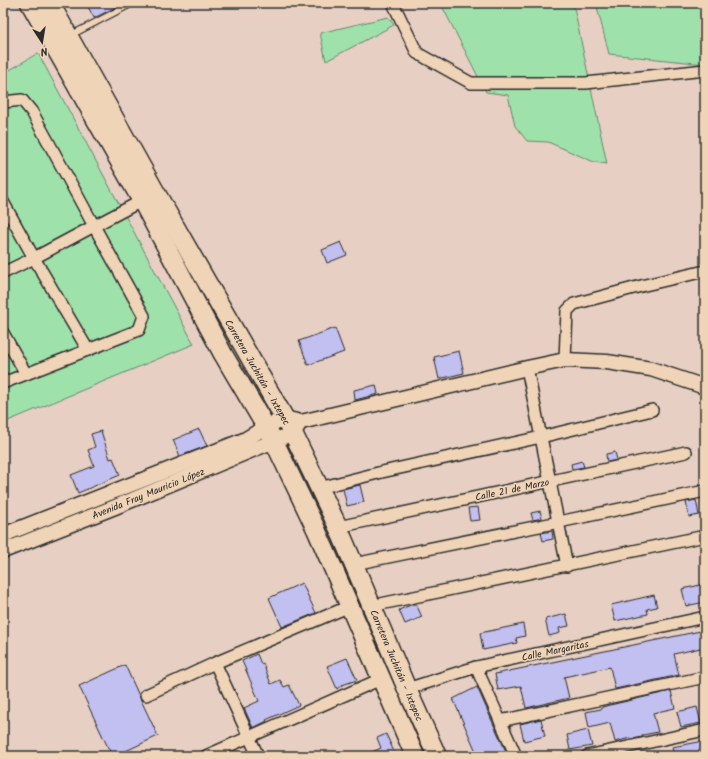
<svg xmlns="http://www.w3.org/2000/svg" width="708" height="759" font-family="Kalam,sans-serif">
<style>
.green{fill:#9fe1ab;stroke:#65866b}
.building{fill:#c2bff1;stroke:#2b2b2b}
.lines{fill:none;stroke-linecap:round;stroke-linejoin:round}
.service-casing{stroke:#2b2b2b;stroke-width:8}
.minor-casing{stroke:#2b2b2b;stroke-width:14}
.tertiary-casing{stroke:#2b2b2b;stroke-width:17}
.primary-casing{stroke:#2b2b2b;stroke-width:21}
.service{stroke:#f0d4b7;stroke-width:5.5}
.minor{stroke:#f0d4b7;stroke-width:11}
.tertiary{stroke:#f0d4b7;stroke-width:14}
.primary{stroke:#f0d4b7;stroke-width:18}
.labels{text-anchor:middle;stroke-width:3;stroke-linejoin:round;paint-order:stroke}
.street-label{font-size:10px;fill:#2b2b2b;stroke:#f0d4b7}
</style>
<rect width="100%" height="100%" fill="#e7d0c3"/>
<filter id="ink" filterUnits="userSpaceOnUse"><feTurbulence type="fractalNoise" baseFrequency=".025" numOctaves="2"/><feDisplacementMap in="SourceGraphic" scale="8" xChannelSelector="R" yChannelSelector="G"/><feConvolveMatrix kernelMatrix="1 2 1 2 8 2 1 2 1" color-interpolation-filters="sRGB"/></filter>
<g filter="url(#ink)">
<!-- green -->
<g class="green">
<path d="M457 3H573L607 164 594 162 548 142 527 141 515 126 508 95 486 92 442 6Z"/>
<path d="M596 3H705V64L609 54Z"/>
<path d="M388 17 394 25 326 61 320 33Z"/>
<path d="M38 53 194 344 3 423V74Z"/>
</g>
<!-- building -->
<g class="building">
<path d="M86 3H124L94 18Z"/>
<path d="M341 242 347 255 327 263 322 250Z"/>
<path d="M335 328 344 352 308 365 299 341Z"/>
<path d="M459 351 464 373 439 379 434 357Z"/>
<path d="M376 385 378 394 355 400 354 390Z"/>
<path d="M199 429 207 446 180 456 173 440Z"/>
<path d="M101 431 110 459 113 458 120 475 78 493 71 475 94 466 88 450 95 447 91 434Z"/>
<path d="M615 452 617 460 607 462 606 454Z"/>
<path d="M582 461 584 467 572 469 571 464Z"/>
<path d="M360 485 364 502 347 506 343 489Z"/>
<path d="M696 500 699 515 689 517 686 502Z"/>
<path d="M478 507 480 520 470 521 468 508Z"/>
<path d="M540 511 542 518 533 520 531 513Z"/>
<path d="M552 531 553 539 543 541 541 533Z"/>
<path d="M302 583 316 613 282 627 269 598Z"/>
<path d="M705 584V602L686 606 682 589Z"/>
<path d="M654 595 657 607 647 609 648 614 615 621 611 605Z"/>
<path d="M413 604H416L422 617 405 624 399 610Z"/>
<path d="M566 614 569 626 559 628 560 633 549 636 545 619Z"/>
<path d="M523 624 525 636 516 638 517 643 483 650 480 633Z"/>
<path d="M705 630V647L674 654 679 675 615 689 610 667 564 677 569 698 526 708 521 686 498 690 495 674Z"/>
<path d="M257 654 261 664 263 663 271 684 280 680 284 687 289 685 299 705 266 720 267 721 253 728 244 708 259 701 242 661Z"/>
<path d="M347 658 357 680 342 685 337 689 327 666Z"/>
<path d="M125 665 140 698 158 736 115 756H112L79 686Z"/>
<path d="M477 687 493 723 508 756H478L453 699Z"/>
<path d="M671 691 675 708 653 713 658 732 643 735 642 737 631 739 630 738 615 742 610 723 589 728 586 712 601 709 602 707 610 705Z"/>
<path d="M697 707 701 723 681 727 677 712Z"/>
<path d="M541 719 545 736 524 741 520 724Z"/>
<path d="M588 730 592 746 570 750 567 735Z"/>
<path d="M386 734 396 756H363L381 748 377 738Z"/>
<path d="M704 741 705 756H674L672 747Z"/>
</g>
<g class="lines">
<defs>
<path id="service" d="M71 35 133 3"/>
<g id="minor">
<path d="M393 3 417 53 471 83H586L705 70"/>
<path d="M3 102 22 100 32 112 94 226 34 258 3 273"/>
<path d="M3 202 34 258 88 350"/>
<path d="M3 333 26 374"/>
<path d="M565 360 567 311 574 304 645 285 705 271"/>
<path d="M527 368 567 566"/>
<path d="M3 383 139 330 144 316 94 226 147 198"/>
<path d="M319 488 382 472 541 437 652 410"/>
<path d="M338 527 686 452"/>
<path d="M354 564 559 522 705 491"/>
<path d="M371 606 705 536"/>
<path d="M215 663 258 756"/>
<path d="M476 667 516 756"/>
<path d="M407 689 476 667 705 617"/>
<path d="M146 695 215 663 350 606"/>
<path d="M500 721 705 677"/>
<path d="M206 756 381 679"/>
<path d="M587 756 705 730"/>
</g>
<g id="tertiary">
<path d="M3 535 244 440 266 427 284 418 301 422 527 368 565 360 607 362 651 369 705 387"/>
<path d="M3 551 115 507 274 441 293 433 298 426"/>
</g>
<g id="primary">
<path d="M30 3 142 201 223 354 266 427 274 441 316 529 415 756"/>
<path d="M50 3 156 193 293 433 338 527 407 689 437 756"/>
</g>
</defs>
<!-- service casing -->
<use href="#service" class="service-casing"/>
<!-- minor casing -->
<use href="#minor" class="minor-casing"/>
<!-- tertiary casing -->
<use href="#tertiary" class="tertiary-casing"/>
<!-- primary casing -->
<use href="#primary" class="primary-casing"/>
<!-- service -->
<use href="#service" class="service"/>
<!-- minor -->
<use href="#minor" class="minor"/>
<!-- tertiary -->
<use href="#tertiary" class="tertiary"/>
<!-- primary -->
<use href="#primary" class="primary"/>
</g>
</g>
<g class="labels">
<!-- street labels -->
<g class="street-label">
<text transform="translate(258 372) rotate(60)" y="4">Carretera Juchitán - Ixtepec</text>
<text transform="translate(512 489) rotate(-12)" y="4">Calle 21 de Marzo</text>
<text transform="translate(148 493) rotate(-22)" y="4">Avenida Fray Mauricio López</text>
<text transform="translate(555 650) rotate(-12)" y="4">Calle Margaritas</text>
<text transform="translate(397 665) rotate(67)" y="4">Carretera Juchitán - Ixtepec</text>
</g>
</g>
<!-- margin -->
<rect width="708" height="759" fill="none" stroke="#f0d4b7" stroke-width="16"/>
<rect x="8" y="8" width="692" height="743" fill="none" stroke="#2b2b2b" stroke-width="1.5" filter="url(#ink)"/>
<!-- north arrow -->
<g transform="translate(42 42) rotate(168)" stroke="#f0d4b7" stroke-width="3" paint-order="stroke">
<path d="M0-3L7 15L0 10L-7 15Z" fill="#2b2b2b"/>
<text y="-6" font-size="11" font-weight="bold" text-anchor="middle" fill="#2b2b2b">N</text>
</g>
</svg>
